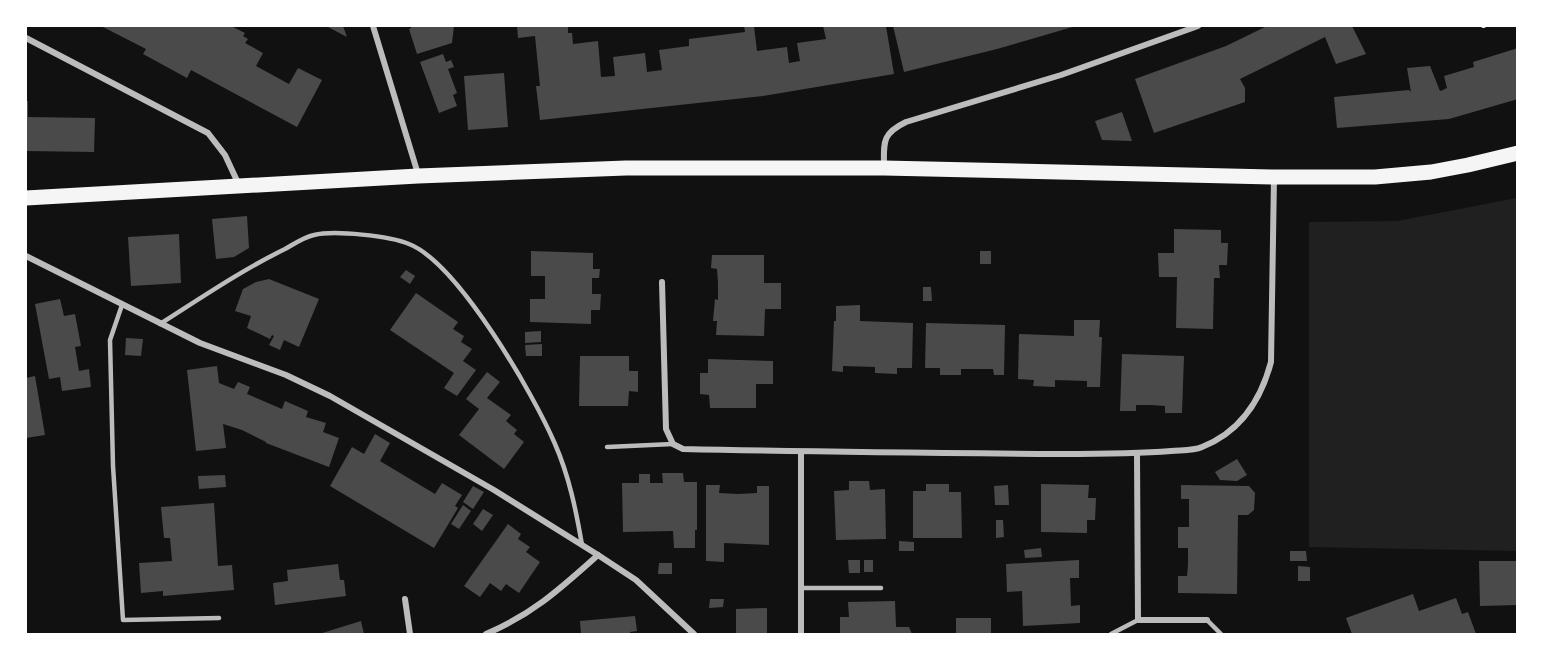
<svg xmlns="http://www.w3.org/2000/svg" width="1543" height="660" font-family="Mulish,sans-serif">
<style>
.green{fill:#202020}
.building{fill:#4a4a4a}
.lines{fill:none;stroke-linecap:round;stroke-linejoin:round}
.path{stroke:#f5f5f5;stroke-width:4}
.service{stroke:#bcbcbc;stroke-width:4.5}
.minor{stroke:#bcbcbc;stroke-width:6}
.primary{stroke:#f5f5f5;stroke-width:15}
</style>
<rect width="100%" height="100%" fill="#111"/>
<!-- green -->
<path class="green" d="M1517 198V551L1309 547V222L1397 221Z"/>
<!-- building -->
<g class="building">
<path d="M101 26H231L245 33 243 36 248 39 245 43 263 53 256 66 289 84 298 68 322 80 297 127 191 70 187 78 143 54 146 49Z"/>
<path d="M326 26H343L347 37Z"/>
<path d="M411 26H454L452 43 417 54 409 29 411 28Z"/>
<path d="M517 26H568V33H572L573 44 598 41 601 77 615 76 613 57 645 53 647 72 662 70 659 50 689 46V39L745 32 744 26H754L757 51 787 47 789 63 800 61 797 43 826 39 823 26H886L894 74 763 96 540 120 536 86H540L535 36 518 38Z"/>
<path d="M893 26H1076L997 49 904 72Z"/>
<path d="M1267 26H1352L1366 54 1336 64 1325 37 1240 79 1245 88V102L1154 133 1135 79 1226 46Z"/>
<path d="M1518 48V99L1449 119 1337 128 1334 97 1409 90 1411 92 1407 68 1430 66 1440 91 1443 90 1447 88 1444 76 1474 67 1473 62Z"/>
<path d="M443 54 446 62 451 60 454 67 448 69 457 93 453 95 457 106 439 113 420 62Z"/>
<path d="M504 73 508 127 468 130 464 76Z"/>
<path d="M26 101H28V117L95 118 94 152 26 151Z"/>
<path d="M1122 112 1132 141 1102 140 1095 121Z"/>
<path d="M247 216 249 248 234 257 216 259 212 219Z"/>
<path d="M1174 229 1221 230V243H1228L1227 265H1219L1220 278H1214L1213 329 1176 328 1177 277H1159L1158 253H1174Z"/>
<path d="M179 234 181 283 131 286 128 237Z"/>
<path d="M531 251 593 253V269H600L599 278H592V294H601L600 310H591V324L530 322V299H545V276H531Z"/>
<rect x="980" y="251" width="11" height="13"/>
<path d="M712 255H764V283H781V309H765L764 336 716 335 717 321H713L715 299 718 300V283L717 269 711 268Z"/>
<path d="M406 270 415 276 410 284 400 277Z"/>
<path d="M269 279 319 299 299 347 284 340 280 350 269 345 274 336 272 335 270 339 247 328 251 316 235 311 243 289 256 282Z"/>
<path d="M923 287H931L932 301H923Z"/>
<path d="M416 293 458 322 453 329 464 336 461 342 472 349 463 361 476 370 457 396 444 388 454 373 390 330Z"/>
<path d="M60 299 64 316 75 314 81 346 75 347 79 371 89 369 91 387 62 391 60 377 49 379 35 304Z"/>
<path d="M860 305V321L913 323 912 368H897V374L875 373V367L843 366V372L832 371 834 321H836V306Z"/>
<path d="M1074 320H1100L1099 337H1102L1100 387H1087V381L1055 380V387L1033 386 1034 380 1018 379 1019 334 1074 336Z"/>
<path d="M926 323 1005 325 1004 375H994L993 369H961V375H940V368H925Z"/>
<path d="M541 331V342L525 343V332Z"/>
<path d="M126 338 143 339 141 356 125 355Z"/>
<path d="M542 344V356H526L525 345Z"/>
<path d="M1122 354 1184 356 1182 413H1165V406L1151 405H1136V411H1120Z"/>
<path d="M580 356H629V371H638V392L629 391 628 406H579Z"/>
<path d="M708 359 773 361V384H756V408H710L709 395 700 394V373H708Z"/>
<path d="M217 366 219 383 234 389 238 382 250 387 247 394 282 409 285 401 308 411 306 417 326 423 323 432 339 438 329 467 266 443V442L242 430 223 424 226 448 196 451 187 370Z"/>
<path d="M487 372 500 382 487 398 511 415 506 421 517 430 514 434 524 442 504 469 459 435 479 409 466 399Z"/>
<path d="M35 376 45 435 26 438V378Z"/>
<path d="M375 434 390 443 380 461 435 494 442 483 462 495 455 506 458 508 434 548 330 486 352 447 364 454Z"/>
<path d="M1237 459 1247 475 1237 481 1220 480 1215 472Z"/>
<path d="M662 473H683L684 482H697V530H695V548H674L673 531 623 532 622 483H639V474H650V483H663Z"/>
<path d="M225 475 226 487 199 489 198 476Z"/>
<path d="M849 481H869L870 490 885 489 886 539 836 540 834 491 849 490Z"/>
<path d="M926 484H949V492H961L962 538H913V491H926Z"/>
<path d="M1041 484 1089 485 1088 498H1096L1095 520H1087V533L1041 532Z"/>
<path d="M706 485H720L719 493 738 494 757 493V486H769V545L724 543V562L706 561Z"/>
<path d="M1008 485 1009 505H995L994 486Z"/>
<path d="M1181 485 1249 486 1255 493 1254 510 1248 515H1238L1237 594 1178 593V576H1187L1188 565V548H1178V527H1189V499H1181Z"/>
<path d="M473 486 484 492 473 509 463 502Z"/>
<path d="M214 503 218 566 232 565 234 590 163 596V591L141 593 139 563 172 561 170 538H164L161 507Z"/>
<path d="M463 505 471 511 459 529 451 524Z"/>
<path d="M483 509 493 515 482 531 473 524Z"/>
<path d="M996 520H1003L1004 537 996 538Z"/>
<path d="M508 524 521 534 518 539 530 547 526 552 540 562 519 593 506 584 501 591 490 583 480 597 464 586Z"/>
<path d="M899 541 914 542V551H899Z"/>
<path d="M1041 548 1042 557 1025 558 1024 550Z"/>
<path d="M1290 551H1306L1307 561H1290Z"/>
<path d="M848 560H860V573H849Z"/>
<rect x="864" y="560" width="9" height="12"/>
<path d="M1079 560V578H1070L1071 606 1080 605V623L1023 626 1022 591 1007 592 1006 564Z"/>
<path d="M1479 561H1518V605L1480 606Z"/>
<path d="M659 563H672V574H658Z"/>
<path d="M338 564 340 580H344L346 596 275 605 273 583 288 581 287 570Z"/>
<path d="M1298 566 1310 567V581H1298Z"/>
<path d="M1413 594 1419 611 1456 598 1462 614 1468 612 1476 634H1352L1346 618Z"/>
<path d="M710 599H724L723 607 709 608Z"/>
<path d="M895 601 896 627H909L912 634H840V617H849L848 602Z"/>
<path d="M767 608V634H736V609Z"/>
<path d="M635 616 637 631 630 632V634H581L580 621Z"/>
<rect x="956" y="618" width="35" height="16"/>
<path d="M361 621 364 634H319Z"/>
</g>
<g class="lines">
<!-- path -->
<path class="path" d="M1483 26H1484"/>
<!-- service -->
<g class="service">
<path d="M122 305 110 340 113 466 123 620 219 618"/>
<path d="M160 324C201 298 242 270 285 249 294 244 304 237 314 235 334 230 390 236 409 244 458 263 534 395 555 444 569 476 576 510 582 545"/>
<path d="M607 447 673 444"/>
<path d="M802 588H881"/>
<path d="M1207 620 1221 634"/>
<path d="M1111 634 1138 620"/>
</g>
<!-- minor -->
<g class="minor">
<path d="M373 26 418 174"/>
<path d="M26 38 208 133 225 155 239 185"/>
<path d="M884 168C884 143 881 134 906 122L1061 75 1198 26"/>
<path d="M26 256 200 343 286 375 330 396 494 490 598 555 636 580 694 634"/>
<path d="M662 282 666 429 673 444 683 449C809 452 935 453 1061 454 1098 454 1134 454 1171 451 1181 450 1193 451 1202 447 1240 432 1261 400 1271 362L1274 178"/>
<path d="M801 453V634"/>
<path d="M1137 454 1138 620H1207"/>
<path d="M405 599 410 634"/>
<path d="M486 634C533 614 561 588 598 555"/>
</g>
<!-- primary -->
<path class="primary" d="M26 198 418 176 626 168H884L1274 177H1375L1431 172 1468 165 1518 153"/>
</g>
<!-- border -->
<rect width="1543" height="660" fill="none" stroke="#ffffff" stroke-width="54"/>
</svg>
